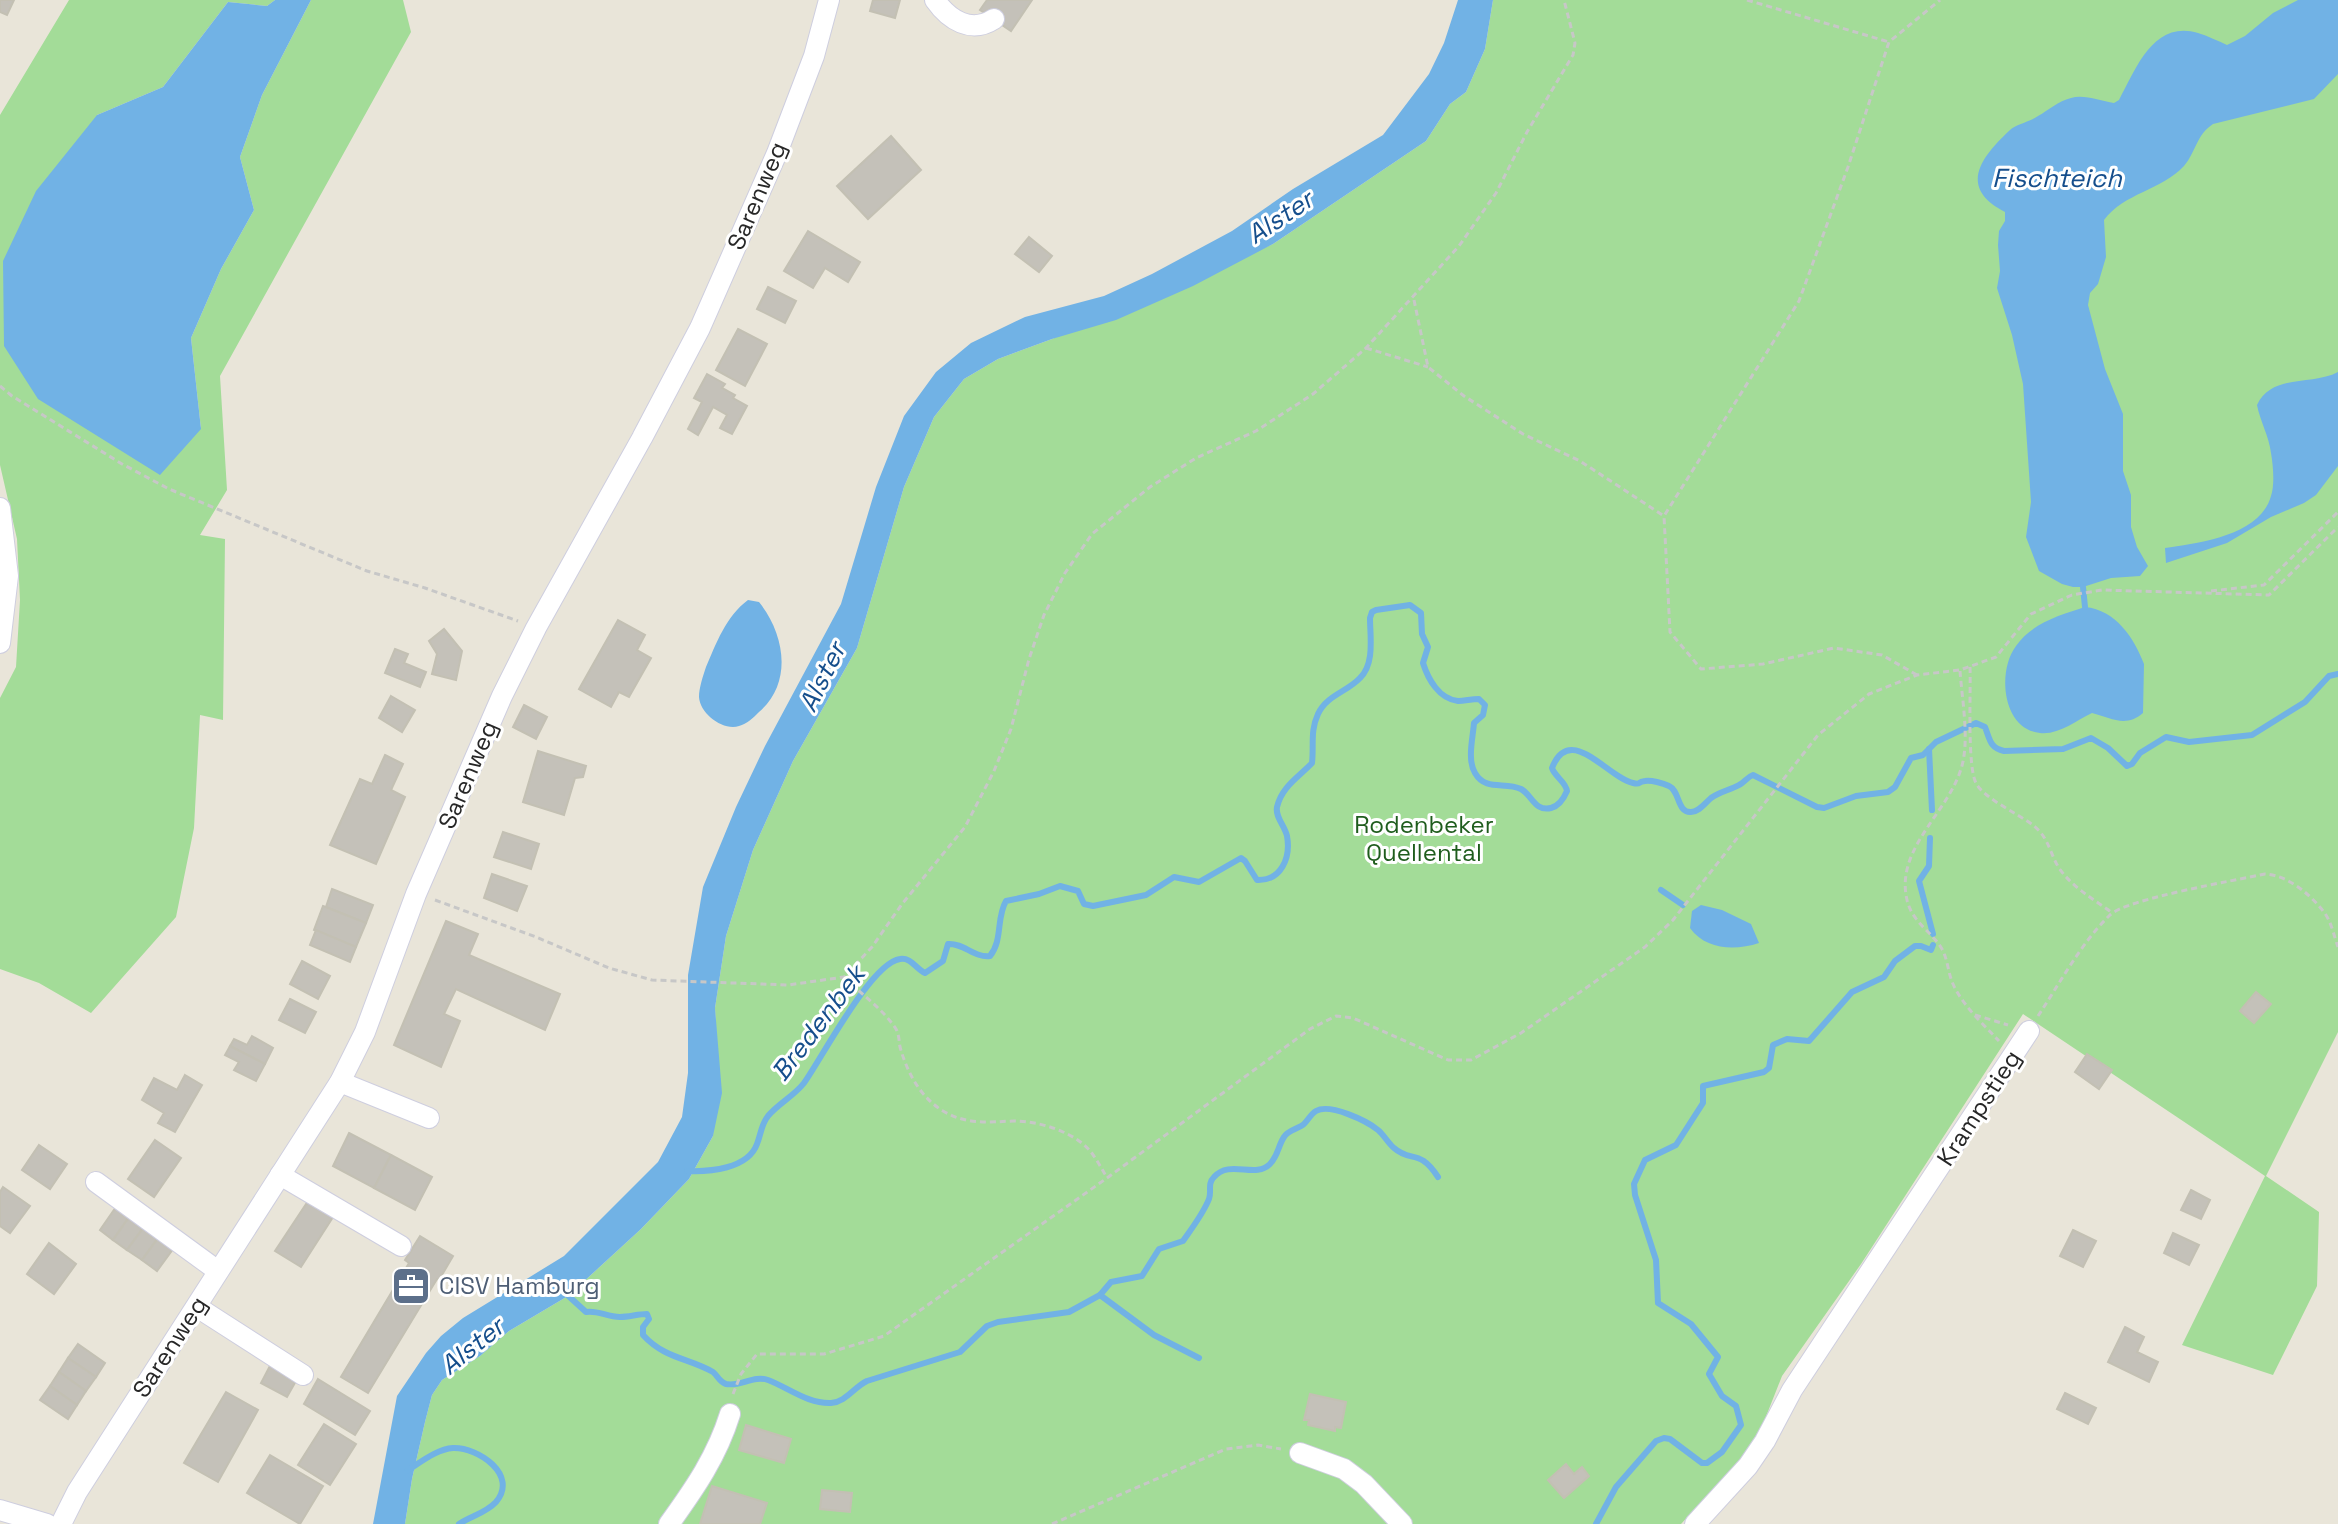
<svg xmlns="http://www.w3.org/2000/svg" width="2338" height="1524" font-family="'Space Grotesk',sans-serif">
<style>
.green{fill:#a3dc98}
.water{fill:#71b2e5}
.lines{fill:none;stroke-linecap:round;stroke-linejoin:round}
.stream{stroke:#71b2e5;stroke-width:6}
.building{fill:#c4c1b9;stroke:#c3c0b3;stroke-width:2}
.minor-casing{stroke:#cecedf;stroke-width:22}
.path{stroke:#c7c7c7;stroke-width:3;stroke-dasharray:6 4;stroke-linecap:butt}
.minor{stroke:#fff;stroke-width:20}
.labels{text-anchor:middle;stroke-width:6;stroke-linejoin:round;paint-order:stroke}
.street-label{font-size:24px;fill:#272727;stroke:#fff}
.park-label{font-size:24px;fill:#1f5d1d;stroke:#fff}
.service-label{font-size:24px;fill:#4e5e75;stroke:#fff;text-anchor:start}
.water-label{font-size:26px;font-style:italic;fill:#154e8c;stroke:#fff}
</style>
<rect width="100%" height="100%" fill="#e9e5d9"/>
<!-- green -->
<g class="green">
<path d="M69 0H275L267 6 228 2 163 87 97 115 201 429 191 338 221 269 254 210 240 157 262 95 311 0H403L411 32 220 376 227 490 200 535 225 539 223 720 200 715 194 828 176 917 91 1013 39 983 0 969V698L16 667 20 600 17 539 0 465V115Z"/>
<path d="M1493 0H2338V1032L2266 1176 2319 1212 2317 1286 2273 1375 2182 1345 2265 1176 2023 1014 1861 1264 1782 1376 1752 1452 1729 1472 1681 1524H405L412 1479 425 1422 432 1395 442 1380 480 1356 509 1331 568 1296 641 1229 689 1179 713 1136 717 1049 715 1008 726 936 753 850 793 761 857 648 904 487 934 417 964 379 998 359 1052 339 1273 244 1426 141 1450 104 1466 92 1485 49Z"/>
</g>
<!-- water -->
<g class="water">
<path d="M275 0H311L262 95 240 157 254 210 221 269 191 338 201 429 160 475 38 399 4 346 3 261 36 191 97 115 163 87 228 2 267 6Z"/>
<path d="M1458 0H1493L1485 49 1466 92 1450 104 1426 141 1273 244 1193 286 1116 320 1052 339 998 359 964 379 934 417 904 487 857 648 793 761 753 850 726 936 715 1008 722 1093 713 1136 689 1179 641 1229 568 1296 509 1331 480 1356 442 1380 432 1395 425 1422 412 1479 405 1524H373L397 1396 426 1353 441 1336 463 1318 564 1256 658 1162 682 1117 688 1073V975L703 887 736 807 765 746 841 604 876 487 904 416 936 372 971 343 1025 317 1104 296 1152 274 1232 231 1293 189 1383 135 1429 74 1444 43Z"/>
<path d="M2298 0H2338V74L2314 99 2213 124C2196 135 2196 152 2184 166 2162 190 2124 193 2104 220L2106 257 2098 284 2090 293 2088 305 2105 369 2123 414V471L2131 495V527L2137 547 2148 566 2140 576 2111 578 2083 587H2073L2062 584 2039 571 2031 550 2026 537 2031 502 2023 384 2012 335 1997 288 2000 271 1998 245 1999 231 2005 221V212C1958 188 1980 158 2010 130 2016 124 2030 122 2038 116 2049 110 2058 101 2071 98 2084 94 2100 101 2114 103L2119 100C2136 69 2153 20 2198 33 2208 36 2218 41 2227 45L2245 36 2273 13Z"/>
<path d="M2338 372V466L2316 495 2304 503 2271 517 2227 543 2166 563 2165 548C2198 543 2260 536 2271 496 2275 484 2273 465 2271 453 2269 436 2260 421 2257 405 2272 373 2312 386 2338 372Z"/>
<path d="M748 600 759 602C785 634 793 683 759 712 753 718 747 724 739 726 723 731 700 714 699 697 699 688 703 676 706 667 716 644 726 616 748 600Z"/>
<path d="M2085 607C2116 610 2134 638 2144 664L2143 713C2126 728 2111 718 2092 713 2075 721 2059 735 2040 733 2002 729 1997 671 2016 646 2032 623 2060 615 2085 607Z"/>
<path d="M1701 905 1722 910 1751 924 1759 943C1735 951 1706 950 1690 928L1692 911Z"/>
</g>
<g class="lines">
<!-- stream -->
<g class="stream">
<path d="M2083 587 2085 607"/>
<path d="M1929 749 1932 810"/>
<path d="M1930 838 1929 866 1919 881 1933 934"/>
<path d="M1661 890 1683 905"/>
<path d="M687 1171C709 1172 748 1169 757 1144 761 1134 761 1125 768 1116 779 1103 794 1096 804 1083 822 1058 871 963 900 959 911 957 916 969 925 973L943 961 948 944C964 943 974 958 990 956 1003 940 996 918 1006 901L1039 894 1060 886 1078 891 1084 904 1093 906 1146 895 1174 877 1199 882 1241 858 1245 861 1257 880C1281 881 1291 858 1287 836 1285 826 1275 817 1277 807 1282 786 1299 777 1312 763 1314 746 1310 731 1318 714 1327 695 1347 692 1360 678 1375 664 1370 636 1370 618L1372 612 1376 610 1410 605 1421 613 1422 634 1428 647 1423 663C1428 679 1439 699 1458 701 1465 701 1471 699 1479 699L1485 705 1483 715 1474 723C1473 737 1467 760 1475 773 1486 792 1505 781 1521 789 1532 795 1535 812 1551 808 1559 806 1564 798 1567 791 1566 782 1555 777 1552 768 1570 722 1608 778 1633 783 1642 785 1636 782 1645 781 1651 780 1663 783 1669 786 1680 791 1677 813 1691 812 1699 812 1705 803 1711 798 1719 792 1730 790 1739 785 1745 782 1747 777 1753 775L1817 807 1824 808 1856 796 1888 792 1895 787 1911 758 1923 755 1936 742 1976 723 1985 727C1990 740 1990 748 2004 751L2063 749 2091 738 2108 748 2127 766 2132 764 2140 753 2166 737 2189 742 2252 735 2305 702 2329 676 2338 674"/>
<path d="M563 1291 586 1312C598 1310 607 1317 620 1317 629 1317 638 1314 647 1314L649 1319 643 1327V1335C665 1359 689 1358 713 1372 718 1376 719 1382 726 1384 740 1387 754 1375 768 1380 789 1388 808 1404 831 1403 846 1402 854 1387 867 1381L960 1352 987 1326 998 1322 1069 1312 1100 1295 1111 1282 1142 1276 1159 1249 1183 1241C1192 1228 1203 1214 1209 1199 1212 1191 1207 1184 1214 1177 1230 1159 1255 1179 1270 1164 1278 1156 1278 1146 1284 1137 1288 1130 1298 1129 1304 1124 1308 1120 1311 1114 1316 1111 1330 1103 1367 1121 1378 1130 1384 1135 1388 1143 1394 1148 1411 1163 1419 1148 1438 1177"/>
<path d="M1100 1295 1154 1335 1199 1358"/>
<path d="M408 1470C421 1462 437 1449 453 1448 478 1447 519 1475 496 1502 486 1513 471 1516 459 1524"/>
<path d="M1596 1524 1616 1487 1656 1441 1664 1438 1670 1439 1702 1463H1707L1722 1452 1741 1425 1736 1406 1722 1396 1709 1374 1718 1357 1691 1324 1658 1303 1656 1260 1635 1195 1634 1184 1645 1160 1676 1145 1703 1103V1086L1764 1072 1769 1068 1773 1045 1787 1039 1809 1041 1852 992 1884 977 1895 961 1915 946H1921L1931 950 1933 945"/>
</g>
</g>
<!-- building -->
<g class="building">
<path d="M0 0H14L7 15 0 12Z"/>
<path d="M873 0H900L895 18 870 11Z"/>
<path d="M987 0H1032L1011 31 980 10Z"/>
<path d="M891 136 921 170 868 219 837 186Z"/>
<path d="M808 231 860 262 848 282 825 268 813 288 784 271Z"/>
<path d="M1029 237 1052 256 1039 272 1015 254Z"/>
<path d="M768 287 796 301 785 323 757 309Z"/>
<path d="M738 329 767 344 745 386 716 370Z"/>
<path d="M707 374 725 384 722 388 735 395 733 398 747 406 732 434 720 428 727 415 713 407 698 435 688 429 702 402 694 398Z"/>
<path d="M618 620 645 635 637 650 651 658 629 697 619 692 611 707 579 689Z"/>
<path d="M444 629 462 651 456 680 432 674 437 654 429 641Z"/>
<path d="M395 649 408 654 404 663 426 672 420 687 385 673Z"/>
<path d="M391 696 415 710 402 732 379 718Z"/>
<path d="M524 705 547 717 536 739 513 727Z"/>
<path d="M538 751 586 766 583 777 575 778 564 815 523 802Z"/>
<path d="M385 755 403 764 391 790 405 797 376 864 330 845 360 779 372 784Z"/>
<path d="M503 832 539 844 531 869 494 857Z"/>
<path d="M492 874 527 886 517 911 484 898Z"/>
<path d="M332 889 373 905 366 923 326 907Z"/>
<path d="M323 906 366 923 356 947 314 930Z"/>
<path d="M446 921 478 934 469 955 560 994 545 1030 456 989 444 1014 460 1021 441 1067 394 1045Z"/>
<path d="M316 930 356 947 350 962 310 945Z"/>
<path d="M302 961 330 976 318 999 290 984Z"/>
<path d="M2256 992 2271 1004 2254 1023 2240 1011Z"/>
<path d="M290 999 316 1012 305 1033 279 1020Z"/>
<path d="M252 1036 273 1048 265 1064 230 1046 234 1039 247 1045Z"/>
<path d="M230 1046 265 1064 256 1081 234 1070 239 1062 225 1055Z"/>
<path d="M2087 1054 2112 1070 2099 1089 2075 1072Z"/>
<path d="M185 1075 202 1085 175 1132 158 1123 164 1113 142 1100 154 1078 177 1090Z"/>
<path d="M349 1133 391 1155 374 1188 333 1166Z"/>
<path d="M155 1140 181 1158 154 1197 128 1179Z"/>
<path d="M39 1145 67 1164 50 1189 22 1170Z"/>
<path d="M391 1155 432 1177 415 1210 374 1188Z"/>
<path d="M3 1187 30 1206 10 1233 0 1226V1192Z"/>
<path d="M2191 1190 2210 1200 2201 1219 2181 1210Z"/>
<path d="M308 1201 333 1217 301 1267 275 1251Z"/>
<path d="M118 1204 132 1213 113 1240 100 1230Z"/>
<path d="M132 1213 146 1224 127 1250 113 1240Z"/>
<path d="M146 1224 161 1234 142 1260 127 1250Z"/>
<path d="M2073 1230 2096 1241 2083 1267 2060 1256Z"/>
<path d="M2173 1233 2199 1245 2189 1265 2164 1253Z"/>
<path d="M161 1234 176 1245 157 1271 142 1260Z"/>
<path d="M420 1236 453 1256 439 1280 437 1279 368 1393 341 1377 409 1263 405 1260Z"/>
<path d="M49 1243 76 1264 54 1294 27 1274Z"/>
<path d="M2125 1327 2144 1337 2137 1352 2158 1362 2149 1382 2108 1362Z"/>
<path d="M78 1344 105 1363 96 1377 68 1358Z"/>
<path d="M68 1358 96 1377 86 1391 59 1372Z"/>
<path d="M271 1364 297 1379 287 1397 261 1383Z"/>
<path d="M59 1372 86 1391 77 1405 50 1386Z"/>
<path d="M318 1379 370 1411 355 1435 304 1404Z"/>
<path d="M50 1386 77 1405 68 1419 40 1400Z"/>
<path d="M226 1392 258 1410 218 1482 184 1463Z"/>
<path d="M2065 1393 2096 1408 2088 1424 2057 1409Z"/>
<path d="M1310 1394 1346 1402 1341 1428 1335 1427V1431L1308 1425 1309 1420H1304Z"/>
<path d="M324 1424 356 1444 330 1485 298 1465Z"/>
<path d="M746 1425 791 1439 784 1463 739 1450Z"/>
<path d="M270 1455 323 1486 300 1524 247 1493Z"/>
<path d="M1566 1464 1574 1474 1582 1467 1589 1476 1564 1498 1548 1480Z"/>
<path d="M712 1486 767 1503 760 1524H700Z"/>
<path d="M822 1490 852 1493 850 1512 820 1509Z"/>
</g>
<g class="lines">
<defs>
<g id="minor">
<path d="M935 0C949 20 971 34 994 19"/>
<path d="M0 508 8 576 0 643"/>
<path d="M340 1082 429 1118"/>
<path d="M280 1175 401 1246"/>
<path d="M96 1182 218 1271"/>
<path d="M197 1307 303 1375"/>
<path d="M1300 1453 1344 1469 1364 1484 1402 1524"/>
<path d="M0 1510 47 1524"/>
<path d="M61 1524 77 1492 340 1082 365 1032 416 894 502 696 536 628 642 438 700 328 777 153 814 56 829 0"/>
<path d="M669 1524C695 1488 717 1456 730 1414"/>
<path d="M1695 1524 1748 1466 1765 1441 1792 1390 2029 1031"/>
</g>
</defs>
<!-- minor casing -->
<use href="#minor" class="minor-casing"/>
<!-- path -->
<g class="path">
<path d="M1747 0 1889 42"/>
<path d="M1414 300 1428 367 1464 396 1523 434 1580 461 1664 516"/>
<path d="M1366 348 1428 367"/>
<path d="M0 386 12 396 122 464 169 489 367 571 425 588 518 621"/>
<path d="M2211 591 2264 585 2338 512"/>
<path d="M1970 667C1971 691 1967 766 1976 783 1983 798 2019 814 2034 826 2049 838 2050 854 2059 868 2072 887 2092 898 2111 912"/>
<path d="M1960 671C1962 699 1970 742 1961 769 1947 814 1895 849 1907 900 1912 922 1932 932 1942 949 1948 960 1948 973 1953 984 1963 1006 1983 1024 1999 1041"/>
<path d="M1917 675 1882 655 1834 648 1763 664 1701 669 1670 632 1664 516 1799 301 1848 167 1889 42 1940 0"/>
<path d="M435 900 536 937 609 968 652 980 788 985 844 977 872 947 902 904 965 827 994 771 1011 729 1029 659 1044 615 1065 573 1092 534 1150 487 1196 458 1256 431 1313 394 1366 348 1459 246 1496 193 1527 132 1573 55 1575 43 1564 0"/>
<path d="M844 977C861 994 883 1009 896 1029 899 1034 899 1041 900 1047 907 1072 920 1097 943 1111 967 1125 988 1122 1014 1121 1039 1121 1075 1132 1091 1152 1097 1160 1102 1169 1107 1178"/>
<path d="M1975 1015 2008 1025"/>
<path d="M2038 1016C2060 983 2081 943 2110 915 2126 899 2237 880 2265 874 2287 875 2310 894 2323 911 2331 920 2334 936 2338 947"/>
<path d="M733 1394 741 1374 757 1354H824L884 1336 1107 1178 1310 1029 1336 1016 1353 1018 1448 1060H1471L1521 1033 1645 947 1673 920 1818 735 1869 694 1917 675 1960 670 1996 657 2031 614 2072 595 2102 590 2269 595 2338 527"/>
<path d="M1052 1524 1226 1449 1258 1445 1281 1449"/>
</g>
<!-- minor -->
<use href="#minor" class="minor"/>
</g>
<!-- icons -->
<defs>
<symbol id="office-square" viewBox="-11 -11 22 22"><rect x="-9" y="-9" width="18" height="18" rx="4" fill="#5c6f8a" stroke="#fff"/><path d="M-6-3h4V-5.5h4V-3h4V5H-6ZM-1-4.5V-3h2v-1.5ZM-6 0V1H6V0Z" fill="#fff"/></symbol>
</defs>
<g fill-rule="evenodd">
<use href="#office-square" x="389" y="1264" width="44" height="44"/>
</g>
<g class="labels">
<!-- street labels -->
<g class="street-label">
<text transform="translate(757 196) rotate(-67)" y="8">Sarenweg</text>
<text transform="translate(468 775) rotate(-67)" y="8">Sarenweg</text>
<text transform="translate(1979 1108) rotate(-57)" y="8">Krampstieg</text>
<text transform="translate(170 1347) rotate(-57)" y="8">Sarenweg</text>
</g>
<!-- park labels -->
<g class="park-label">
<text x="1424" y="833">Rodenbeker<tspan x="1424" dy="28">Quellental</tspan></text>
</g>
<!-- service labels -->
<g class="service-label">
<text x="439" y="1294">CISV Hamburg</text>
</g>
<!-- water labels -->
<g class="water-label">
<text x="2057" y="187">Fischteich</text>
<text transform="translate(1280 217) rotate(-34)" y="9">Alster</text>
<text transform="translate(822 677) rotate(-64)" y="9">Alster</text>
<text transform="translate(818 1023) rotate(-53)" y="9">Bredenbek</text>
<text transform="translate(472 1346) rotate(-39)" y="9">Alster</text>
</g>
</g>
</svg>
